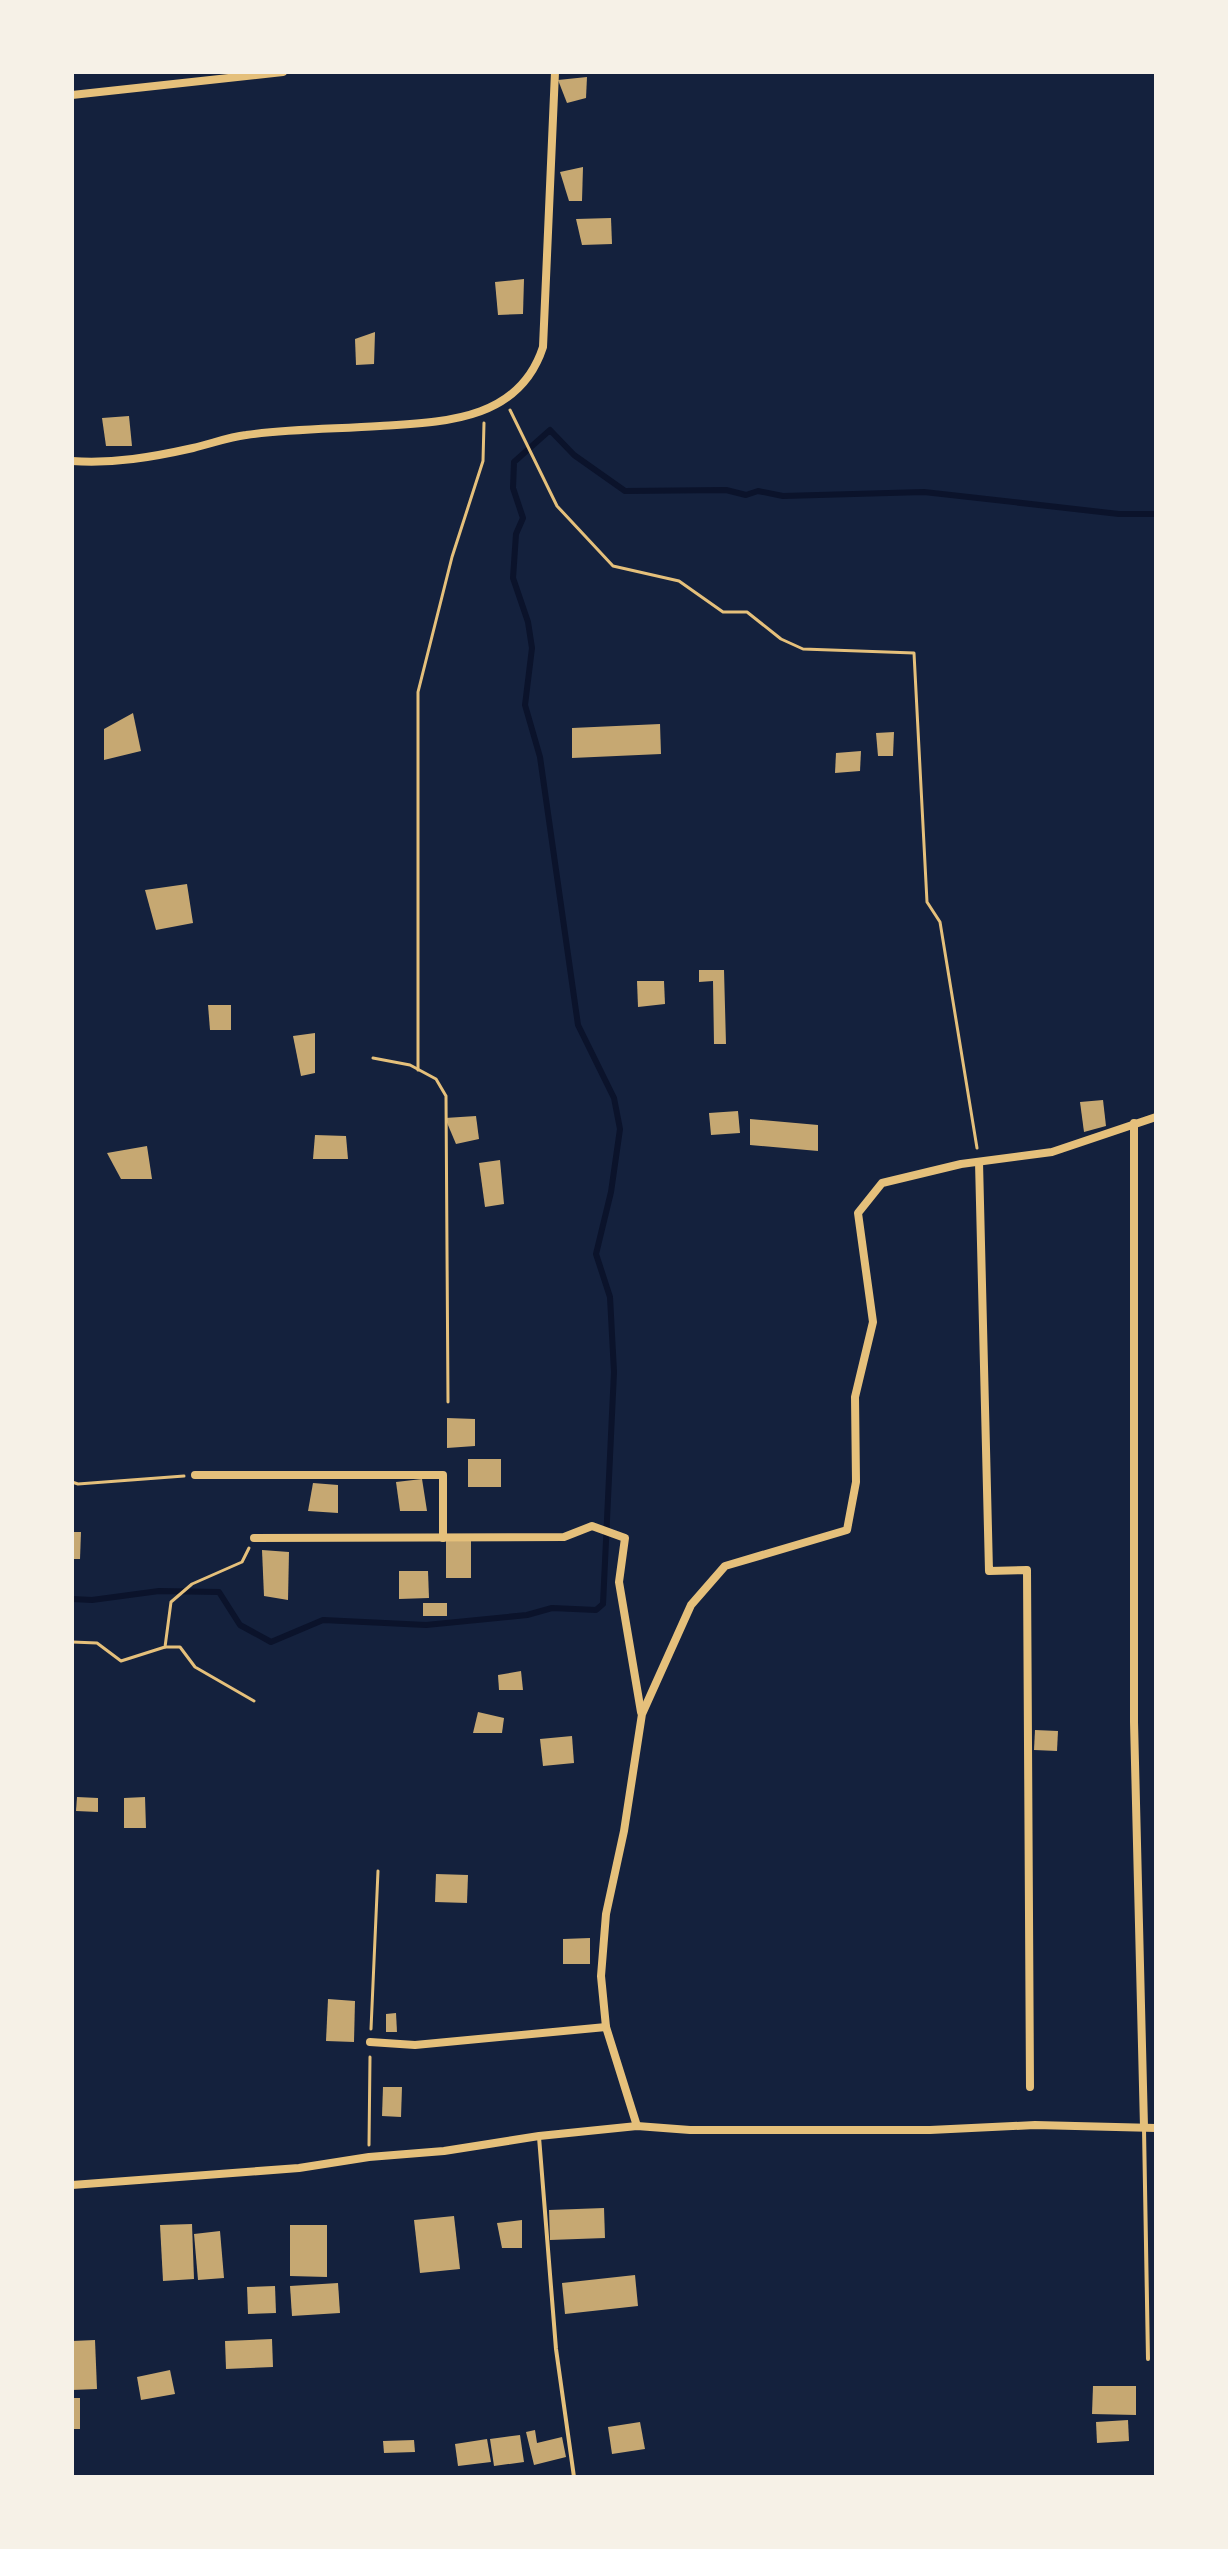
<svg xmlns="http://www.w3.org/2000/svg" width="1228" height="2549" font-family="Figtree,sans-serif">
<style>
.lines{fill:none;stroke-linecap:round;stroke-linejoin:round}
.stream{stroke:#0b132b;stroke-width:6}
.building{fill:#c6a872}
.path{stroke:#e5c07b;stroke-width:3}
.service{stroke:#e5c07b;stroke-width:4}
.minor{stroke:#e5c07b;stroke-width:8}
</style>
<rect width="100%" height="100%" fill="#14213d"/>
<g class="lines">
<!-- stream -->
<path class="stream" d="M72 1599 92 1600 159 1591 219 1592 240 1625 271 1642 323 1620 426 1625 527 1615 552 1608 596 1610 603 1604 614 1372 610 1297 596 1254 611 1192 620 1129 614 1098 578 1025 540 757 525 705 532 648 528 622 513 578 516 534 523 518 513 488 514 462 550 430 574 455 625 491 726 490 746 495 758 491 783 496 924 492 1119 514H1156"/>
</g>
<!-- building -->
<g class="building">
<path d="M587 77 586 98 567 103 558 80Z"/>
<path d="M583 167 582 201H569L560 172Z"/>
<path d="M611 218 612 244 582 245 576 219Z"/>
<path d="M524 279 523 314 498 315 495 282Z"/>
<path d="M375 332 374 364 356 365 355 339Z"/>
<path d="M129 416 132 446H106L102 418Z"/>
<path d="M133 713 141 751 104 760V729Z"/>
<path d="M660 724 661 754 572 758V728Z"/>
<path d="M894 732 893 756H878L876 733Z"/>
<path d="M861 751 860 771 835 773 836 753Z"/>
<path d="M187 884 193 923 156 930 145 890Z"/>
<path d="M699 970H724L726 1044H714L713 981 699 982Z"/>
<path d="M637 981H664L665 1004 638 1007Z"/>
<path d="M208 1005H231V1030H210Z"/>
<path d="M315 1033V1073L301 1076 293 1036Z"/>
<path d="M1103 1100 1106 1126 1084 1132 1080 1102Z"/>
<path d="M738 1111 740 1133 711 1135 709 1113Z"/>
<path d="M476 1116 479 1139 456 1144 445 1118Z"/>
<path d="M750 1119 818 1125V1151L750 1145Z"/>
<path d="M315 1135 346 1136 348 1159H313Z"/>
<path d="M147 1146 152 1179H121L107 1153Z"/>
<path d="M500 1160 504 1204 485 1207 479 1163Z"/>
<path d="M447 1418 475 1419V1446L447 1448Z"/>
<rect x="468" y="1459" width="33" height="28"/>
<path d="M422 1479 427 1511H400L396 1482Z"/>
<path d="M313 1483 338 1485V1513L308 1511Z"/>
<path d="M72 1532H81L80 1559H72Z"/>
<rect x="446" y="1541" width="25" height="37"/>
<path d="M262 1550 289 1552 288 1600 264 1596Z"/>
<path d="M399 1571H428L429 1598 399 1599Z"/>
<rect x="423" y="1603" width="24" height="13"/>
<path d="M521 1671 523 1690H499L498 1675Z"/>
<path d="M478 1712 504 1718 502 1733H473Z"/>
<path d="M1035 1730 1058 1731 1057 1751 1034 1750Z"/>
<path d="M572 1736 574 1763 543 1766 540 1739Z"/>
<path d="M77 1797 98 1798V1812L76 1811Z"/>
<path d="M145 1797 146 1828H124V1798Z"/>
<path d="M436 1874 468 1875 467 1903 435 1902Z"/>
<path d="M590 1938V1964H563V1939Z"/>
<path d="M328 1999 355 2001 354 2042 326 2041Z"/>
<path d="M396 2013 397 2032H386V2014Z"/>
<path d="M383 2087H402L401 2117 382 2116Z"/>
<path d="M604 2208 605 2238 550 2240 549 2210Z"/>
<path d="M454 2216 460 2269 420 2273 414 2220Z"/>
<path d="M522 2220V2248H502L497 2223Z"/>
<path d="M192 2224 194 2279 163 2281 160 2225Z"/>
<path d="M290 2225H327V2277L290 2276Z"/>
<path d="M220 2231 224 2278 198 2280 194 2234Z"/>
<path d="M635 2275 638 2306 565 2314 562 2283Z"/>
<path d="M338 2283 340 2313 292 2316 290 2286Z"/>
<path d="M275 2286 276 2313 248 2314 247 2287Z"/>
<path d="M272 2339 273 2367 226 2369 225 2341Z"/>
<path d="M95 2340 97 2389 72 2390V2341Z"/>
<path d="M170 2370 175 2394 141 2400 137 2377Z"/>
<path d="M1093 2386H1136V2415L1092 2414Z"/>
<rect x="72" y="2398" width="8" height="31"/>
<path d="M1128 2420 1129 2441 1097 2443 1096 2422Z"/>
<path d="M640 2422 645 2449 612 2454 608 2427Z"/>
<path d="M535 2430 537 2443 562 2437 566 2457 534 2465 526 2432Z"/>
<path d="M520 2435 524 2462 494 2466 490 2439Z"/>
<path d="M487 2439 491 2462 458 2466 455 2444Z"/>
<path d="M414 2440 415 2452 384 2453 383 2441Z"/>
</g>
<g class="lines">
<!-- path -->
<g class="path">
<path d="M510 410 557 506 613 566 679 581 723 612H747L781 639 803 649 914 653 927 902 940 922 977 1148"/>
<path d="M373 1058 410 1065 436 1079 446 1096 448 1402"/>
<path d="M418 1070V692L452 557 483 461 484 423"/>
<path d="M72 1482 78 1484 184 1476"/>
<path d="M72 1642 97 1643 121 1661 165 1647 171 1602 192 1584 242 1562 249 1548"/>
<path d="M165 1647H180L195 1667 254 1701"/>
<path d="M371 2029 378 1871"/>
<path d="M369 2145 370 2057"/>
</g>
<!-- service -->
<g class="service">
<path d="M1144 2129 1148 2359"/>
<path d="M539 2137 556 2349 574 2477"/>
</g>
<!-- minor -->
<g class="minor">
<path d="M72 95 283 72"/>
<path d="M72 461C113 464 153 457 193 448 211 444 228 437 246 435 290 429 336 429 380 426 444 422 519 421 543 347L555 72"/>
<path d="M1134 1123V1722L1144 2127"/>
<path d="M979 1162 989 1571 1027 1570 1030 2087"/>
<path d="M195 1475H443V1538"/>
<path d="M254 1538 564 1537 592 1526 625 1538 619 1582 641 1712"/>
<path d="M370 2042 415 2045 606 2027"/>
<path d="M637 2126 606 2027 601 1976 606 1914 624 1831 642 1714 691 1605 725 1566 847 1530 856 1482 855 1397 873 1322 858 1213 882 1183 961 1164 1052 1152 1156 1117"/>
<path d="M72 2185 299 2168 369 2157 444 2151 539 2136 637 2126 690 2130H930L1035 2125 1156 2128"/>
</g>
</g>
<!-- border -->
<rect width="1228" height="2549" fill="none" stroke="#f6f1e7" stroke-width="148"/>
</svg>
